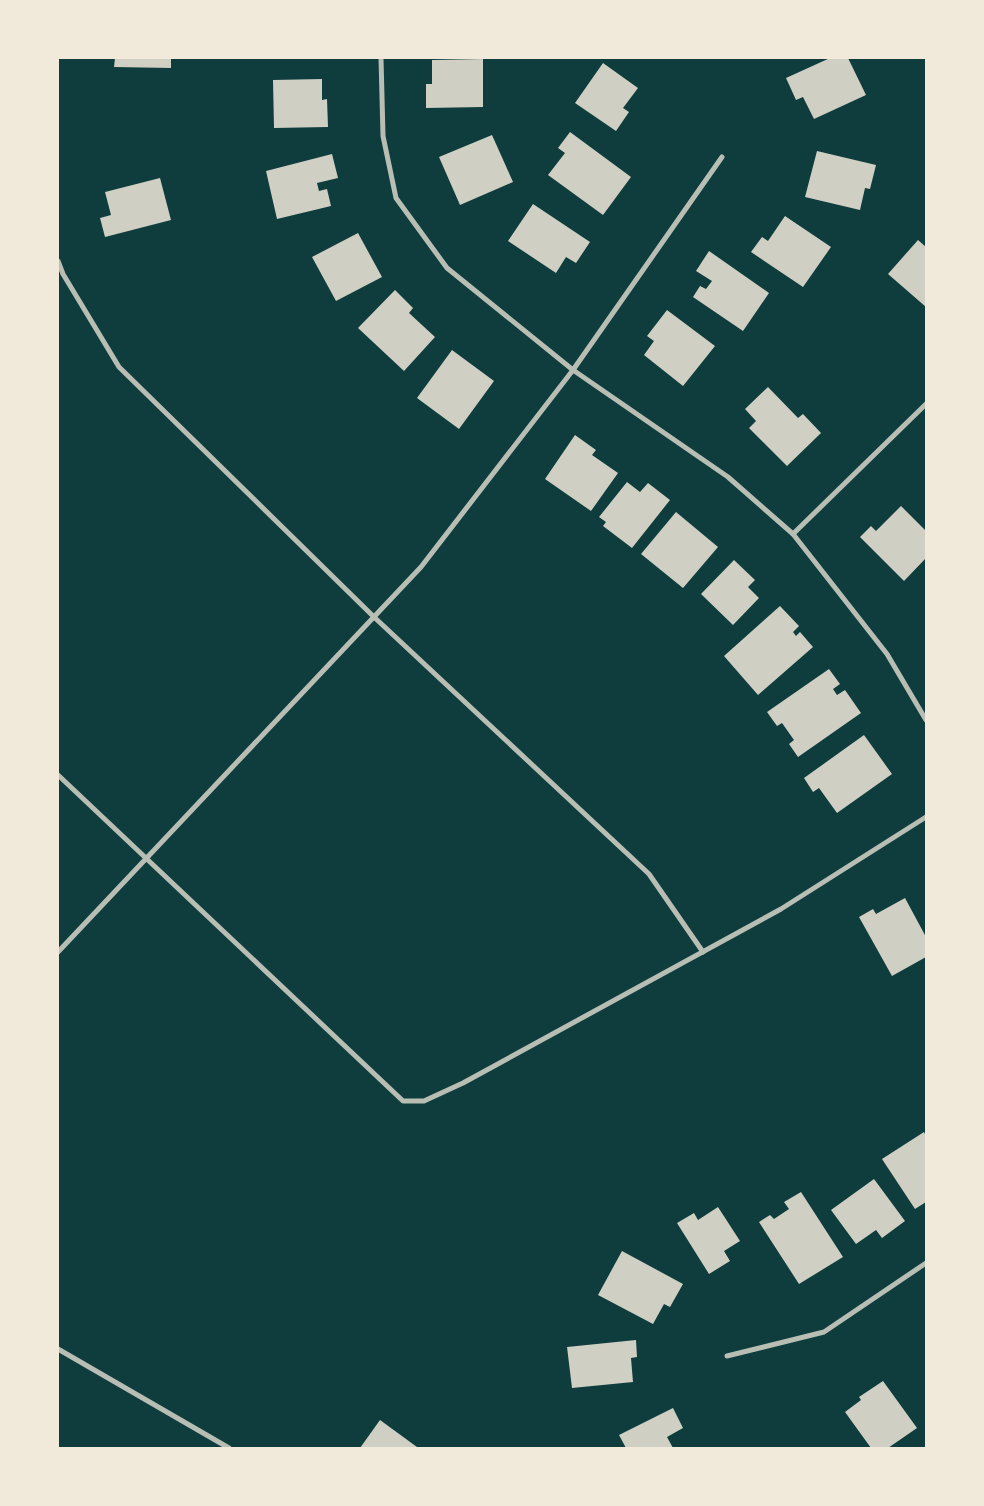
<svg xmlns="http://www.w3.org/2000/svg" width="984" height="1506" font-family="'PT Sans Narrow',sans-serif">
<style>
.building{fill:#cfcfc3}
.lines{fill:none;stroke-linecap:round;stroke-linejoin:round}
.minor{stroke:#b8beb3;stroke-width:5}
</style>
<rect width="100%" height="100%" fill="#0f3d3e"/>
<!-- building -->
<g class="building">
<path d="M115 58H171V68L114 67Z"/>
<path d="M830 58H848L866 95 814 119 803 97 796 100 786 78Z"/>
<path d="M483 59V107L426 108V84H432V60Z"/>
<path d="M603 63 638 88 623 108 629 112 616 131 575 103Z"/>
<path d="M322 79V100L327 99 328 127 274 128 273 80Z"/>
<path d="M570 132 631 177 603 215 548 175 565 153 558 148Z"/>
<path d="M492 135 513 182 460 205 439 157Z"/>
<path d="M817 151 876 165 870 189 865 188 860 210 805 197Z"/>
<path d="M332 154 338 178 317 183 319 191 327 189 331 206 277 219 266 171Z"/>
<path d="M160 178 171 220 105 237 100 218 111 215 105 192Z"/>
<path d="M533 204 590 242 576 263 566 257 556 273 508 241Z"/>
<path d="M785 216 831 247 803 287 751 252 762 237 768 241Z"/>
<path d="M358 233 382 277 336 301 312 257Z"/>
<path d="M918 240 926 247V307L888 274Z"/>
<path d="M709 251 769 293 743 331 693 297 700 286 706 289 712 281 696 271Z"/>
<path d="M395 290 413 308 409 313 435 337 404 371 358 328Z"/>
<path d="M667 310 715 346 683 386 644 355 654 341 647 336Z"/>
<path d="M452 350 494 381 459 429 417 398Z"/>
<path d="M768 387 798 418 803 414 821 433 787 466 749 428 756 421 745 409Z"/>
<path d="M575 435 596 450 592 455 618 473 591 511 545 479Z"/>
<path d="M627 482 640 492 648 483 670 500 632 548 603 526 606 522 599 517Z"/>
<path d="M901 506 926 531V558L904 581 860 537 871 526 876 531Z"/>
<path d="M676 512 718 547 683 588 641 554Z"/>
<path d="M734 560 755 580 748 587 759 598 733 625 701 594Z"/>
<path d="M780 606 799 626 793 632 796 636 800 632 813 647 758 695 724 656Z"/>
<path d="M829 669 840 684 833 689 837 695 845 690 861 713 798 757 789 744 794 740 782 723 777 726 767 712Z"/>
<path d="M864 735 892 774 837 813 819 788 813 792 804 778Z"/>
<path d="M905 898 926 937V957L892 976 859 917 873 909 876 914Z"/>
<path d="M924 1132 926 1136V1202L915 1209 882 1159Z"/>
<path d="M874 1179 905 1221 882 1238 876 1230 856 1244 831 1210Z"/>
<path d="M801 1192 843 1257 799 1284 759 1222 770 1215 774 1219 789 1209 784 1202Z"/>
<path d="M718 1207 740 1241 724 1251 730 1261 709 1274 677 1223 694 1213 698 1220Z"/>
<path d="M622 1251 683 1284 670 1307 664 1304 653 1324 598 1295Z"/>
<path d="M636 1340 637 1357 631 1358 633 1382 572 1388 567 1347Z"/>
<path d="M883 1381 917 1428 888 1448H871L845 1412 861 1400 859 1397Z"/>
<path d="M673 1408 683 1428 667 1437 673 1448H626L619 1435Z"/>
<path d="M380 1420 417 1447 416 1448H360Z"/>
</g>
<g class="lines">
<!-- minor -->
<g class="minor">
<path d="M381 58 383 136 396 198 447 268 573 370 728 477 793 534 887 654 926 720"/>
<path d="M58 261 63 274 119 367 374 617 649 874 703 952"/>
<path d="M793 534 926 404"/>
<path d="M58 775 403 1101H424L463 1083 781 909 926 817"/>
<path d="M58 952 421 567 573 370 722 157"/>
<path d="M58 1349 229 1448"/>
<path d="M727 1356 824 1332 926 1263"/>
</g>
</g>
<!-- border -->
<rect width="984" height="1506" fill="none" stroke="#f1e9da" stroke-width="118"/>
</svg>
